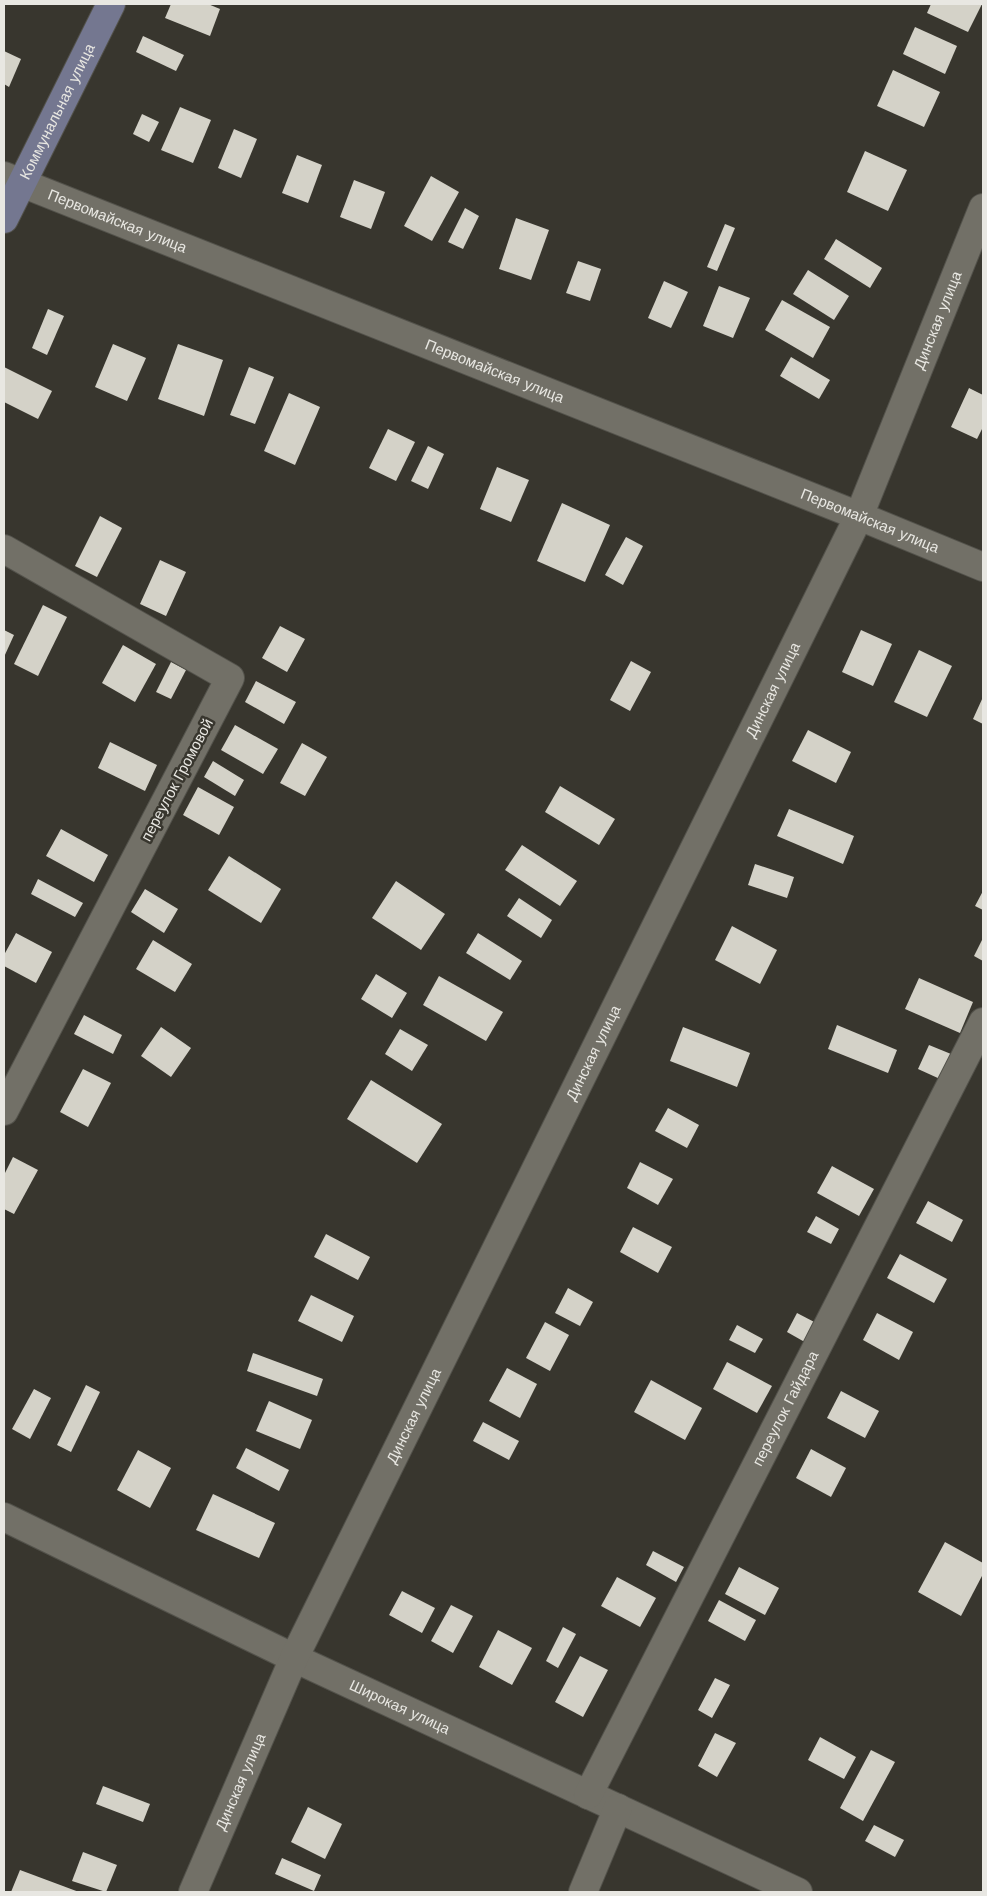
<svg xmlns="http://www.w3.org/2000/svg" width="987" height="1896" font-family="'Work Sans',sans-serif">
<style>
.building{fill:#d4d2c8}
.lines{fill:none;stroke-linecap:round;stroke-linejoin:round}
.street-casing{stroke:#53524b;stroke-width:30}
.secondary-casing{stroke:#53524b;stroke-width:30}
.street{stroke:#727067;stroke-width:28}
.secondary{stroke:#747790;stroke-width:28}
.labels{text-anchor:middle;stroke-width:5;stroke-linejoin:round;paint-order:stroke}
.street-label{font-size:15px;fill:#e8e7e2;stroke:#38362e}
</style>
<rect width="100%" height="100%" fill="#38362e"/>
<!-- building -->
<g class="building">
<path d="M171 4H208L220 9 210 36 165 18Z"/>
<path d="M931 4H982L968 32 927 13Z"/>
<path d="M915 27 957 46 945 74 903 54Z"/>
<path d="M143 36 184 55 176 71 136 52Z"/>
<path d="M4 51 21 59 9 87 4 84Z"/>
<path d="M893 70 940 92 924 127 877 106Z"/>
<path d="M180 107 211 120 193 163 161 150Z"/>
<path d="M142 114 159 122 149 142 133 134Z"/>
<path d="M234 129 257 139 241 178 218 168Z"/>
<path d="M865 151 907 170 888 211 847 192Z"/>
<path d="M297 155 322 165 308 203 282 193Z"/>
<path d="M431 176 459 192 432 241 404 226Z"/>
<path d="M354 180 385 192 371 229 340 217Z"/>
<path d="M465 208 479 216 463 249 448 242Z"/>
<path d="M516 218 549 230 531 280 499 269Z"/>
<path d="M725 224 735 228 717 271 707 267Z"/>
<path d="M836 239 882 268 870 288 824 259Z"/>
<path d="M578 261 601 269 590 301 566 293Z"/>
<path d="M808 270 849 296 834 320 793 294Z"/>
<path d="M664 281 688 292 671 328 648 318Z"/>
<path d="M719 286 750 298 733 338 703 326Z"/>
<path d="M782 300 830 327 813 358 765 330Z"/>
<path d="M48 309 64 316 47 355 32 348Z"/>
<path d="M113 344 146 358 127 401 95 387Z"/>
<path d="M178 344 223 360 204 416 158 399Z"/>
<path d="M791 357 830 380 819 399 780 376Z"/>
<path d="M4 367 52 391 38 419 4 402Z"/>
<path d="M249 367 274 377 255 424 230 415Z"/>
<path d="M969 388 983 395V427L977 439 951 427Z"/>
<path d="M289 393 320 407 295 465 264 451Z"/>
<path d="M388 429 415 442 396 481 369 468Z"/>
<path d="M428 446 444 454 428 489 411 481Z"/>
<path d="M497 467 529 480 511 522 480 509Z"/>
<path d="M562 503 610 525 585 582 537 561Z"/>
<path d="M100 516 122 528 97 577 75 566Z"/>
<path d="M626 537 643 546 623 585 605 575Z"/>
<path d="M160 560 186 572 166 616 140 604Z"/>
<path d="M43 605 67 617 38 676 14 664Z"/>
<path d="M280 626 305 639 287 672 262 658Z"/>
<path d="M4 630 14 635 4 657Z"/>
<path d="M861 630 892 644 873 686 842 672Z"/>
<path d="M123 645 156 664 135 702 102 683Z"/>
<path d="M919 650 952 666 927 717 894 702Z"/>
<path d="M631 661 651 672 630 711 610 700Z"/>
<path d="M171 662 186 670 171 699 156 692Z"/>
<path d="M256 681 296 702 284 724 245 702Z"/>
<path d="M983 697V724L973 719Z"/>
<path d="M235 725 278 749 263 774 221 750Z"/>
<path d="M808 730 851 752 836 783 792 761Z"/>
<path d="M110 742 157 765 145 791 98 768Z"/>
<path d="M302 743 327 757 305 796 280 783Z"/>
<path d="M213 761 244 780 235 796 204 777Z"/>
<path d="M560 786 615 819 599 845 545 812Z"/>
<path d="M198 787 234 807 219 835 183 815Z"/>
<path d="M789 809 854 836 843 864 777 836Z"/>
<path d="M61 829 108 855 94 882 46 856Z"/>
<path d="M522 845 577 881 560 906 505 870Z"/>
<path d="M229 856 281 889 261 923 208 890Z"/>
<path d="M755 864 794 877 787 898 748 885Z"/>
<path d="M38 879 83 903 75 917 31 894Z"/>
<path d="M396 881 445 914 421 950 372 918Z"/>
<path d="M145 889 178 909 164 933 131 912Z"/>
<path d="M983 891V910L975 906Z"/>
<path d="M519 898 552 920 541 938 507 916Z"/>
<path d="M732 926 777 950 760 984 715 960Z"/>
<path d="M16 933 52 952 36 983 4 966V955Z"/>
<path d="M478 933 522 961 510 980 466 953Z"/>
<path d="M983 938V961L974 956Z"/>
<path d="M153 940 192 964 175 992 136 969Z"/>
<path d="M376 974 407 993 392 1018 361 999Z"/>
<path d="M439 976 503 1012 486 1041 423 1005Z"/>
<path d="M919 978 973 1002 960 1033 905 1009Z"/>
<path d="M84 1015 122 1035 113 1054 74 1034Z"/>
<path d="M837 1025 897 1050 888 1073 828 1049Z"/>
<path d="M161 1027 191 1048 171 1077 141 1056Z"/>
<path d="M683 1027 750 1053 737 1087 670 1061Z"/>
<path d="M400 1029 428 1045 412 1071 385 1054Z"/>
<path d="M929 1045 951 1054 940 1079 918 1069Z"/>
<path d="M83 1069 111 1083 88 1127 60 1112Z"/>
<path d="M371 1080 442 1124 417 1163 347 1119Z"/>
<path d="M668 1108 699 1125 687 1148 655 1131Z"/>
<path d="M13 1157 38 1170 14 1214 4 1209V1175Z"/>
<path d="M640 1162 673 1179 658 1205 627 1188Z"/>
<path d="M832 1166 874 1189 859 1216 817 1193Z"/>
<path d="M928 1201 963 1220 952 1242 916 1223Z"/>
<path d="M816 1216 839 1229 831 1244 807 1232Z"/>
<path d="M633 1227 672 1247 658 1273 620 1252Z"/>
<path d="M326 1234 370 1257 358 1280 314 1257Z"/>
<path d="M900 1254 947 1279 934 1303 887 1278Z"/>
<path d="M568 1288 593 1302 580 1326 555 1313Z"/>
<path d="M311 1295 354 1316 342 1342 298 1321Z"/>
<path d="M797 1313 820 1325 810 1345 787 1332Z"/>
<path d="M877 1313 913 1332 899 1360 863 1340Z"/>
<path d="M545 1322 569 1335 550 1371 526 1358Z"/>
<path d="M737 1325 763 1339 755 1353 729 1340Z"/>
<path d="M253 1353 323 1379 317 1396 247 1371Z"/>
<path d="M727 1362 772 1386 757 1413 713 1389Z"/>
<path d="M507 1368 537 1384 520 1418 489 1401Z"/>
<path d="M651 1380 702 1408 685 1440 634 1412Z"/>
<path d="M86 1385 100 1392 71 1452 57 1445Z"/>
<path d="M34 1389 51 1398 30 1439 12 1429Z"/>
<path d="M841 1391 879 1411 865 1438 827 1418Z"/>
<path d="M269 1401 312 1420 300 1449 256 1431Z"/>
<path d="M483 1422 519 1441 509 1460 473 1441Z"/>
<path d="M246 1448 289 1470 279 1491 236 1468Z"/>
<path d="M811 1449 846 1468 831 1497 796 1478Z"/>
<path d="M138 1450 171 1468 150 1508 117 1490Z"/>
<path d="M213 1494 275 1523 259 1558 196 1530Z"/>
<path d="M945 1542 983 1563V1574L961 1616 918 1592Z"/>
<path d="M653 1551 684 1567 676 1582 646 1565Z"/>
<path d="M739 1567 779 1588 765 1615 725 1594Z"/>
<path d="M617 1577 656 1598 640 1627 601 1606Z"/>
<path d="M402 1591 435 1608 422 1633 389 1615Z"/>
<path d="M719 1600 756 1620 745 1641 708 1621Z"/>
<path d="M451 1605 473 1616 453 1653 431 1641Z"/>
<path d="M563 1627 576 1634 558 1668 546 1661Z"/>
<path d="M498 1630 532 1648 512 1685 479 1667Z"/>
<path d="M580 1656 608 1670 583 1717 555 1702Z"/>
<path d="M715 1678 730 1685 712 1718 698 1710Z"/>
<path d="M715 1733 736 1743 717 1777 698 1766Z"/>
<path d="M820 1737 856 1757 844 1779 808 1760Z"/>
<path d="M871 1750 895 1762 863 1821 840 1808Z"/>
<path d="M103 1786 150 1804 143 1822 96 1804Z"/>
<path d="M308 1807 342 1824 325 1859 291 1842Z"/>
<path d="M874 1825 904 1840 895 1857 865 1841Z"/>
<path d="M83 1852 117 1865 106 1892 72 1881Z"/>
<path d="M282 1858 321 1875 314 1891 275 1874Z"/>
<path d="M20 1870 79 1892H11Z"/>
</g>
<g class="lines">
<defs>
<g id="street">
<path id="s1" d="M4 176 859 516 983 567"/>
<path d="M4 549 230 678 4 1111"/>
<path id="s2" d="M4 1517 294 1658 798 1892"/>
<path id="s3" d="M588 1795 983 1022"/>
<path id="s4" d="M193 1892 294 1658 859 516 983 208"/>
<path d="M583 1892 618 1808"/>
</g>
<g id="secondary">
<path id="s5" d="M4 219 111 4"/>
</g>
</defs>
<!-- street casing -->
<use href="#street" class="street-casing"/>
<!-- secondary casing -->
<use href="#secondary" class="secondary-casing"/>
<!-- street -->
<use href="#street" class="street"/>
<!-- secondary -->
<use href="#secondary" class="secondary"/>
</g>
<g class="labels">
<!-- street labels -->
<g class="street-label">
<text dy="5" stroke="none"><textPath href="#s5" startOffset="120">Коммунальная улица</textPath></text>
<text dy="5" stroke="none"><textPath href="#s1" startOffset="122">Первомайская улица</textPath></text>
<text dy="5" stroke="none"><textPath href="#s4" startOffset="1740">Динская улица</textPath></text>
<text dy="5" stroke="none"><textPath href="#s1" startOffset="528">Первомайская улица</textPath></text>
<text dy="5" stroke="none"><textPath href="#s1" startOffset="932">Первомайская улица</textPath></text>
<text dy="5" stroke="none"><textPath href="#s4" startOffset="1335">Динская улица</textPath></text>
<text transform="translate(177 780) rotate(-62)" y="5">переулок Громовой</text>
<text dy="5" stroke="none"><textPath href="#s4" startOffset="930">Динская улица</textPath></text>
<text dy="5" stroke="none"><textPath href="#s3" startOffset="434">переулок Гайдара</textPath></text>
<text dy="5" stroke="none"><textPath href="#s4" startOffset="525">Динская улица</textPath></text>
<text dy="5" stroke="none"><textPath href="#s2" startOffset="439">Широкая улица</textPath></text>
<text dy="5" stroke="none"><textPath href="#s4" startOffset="120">Динская улица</textPath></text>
</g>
</g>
<!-- border -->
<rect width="987" height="1896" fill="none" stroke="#e8e7e2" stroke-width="10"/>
</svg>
